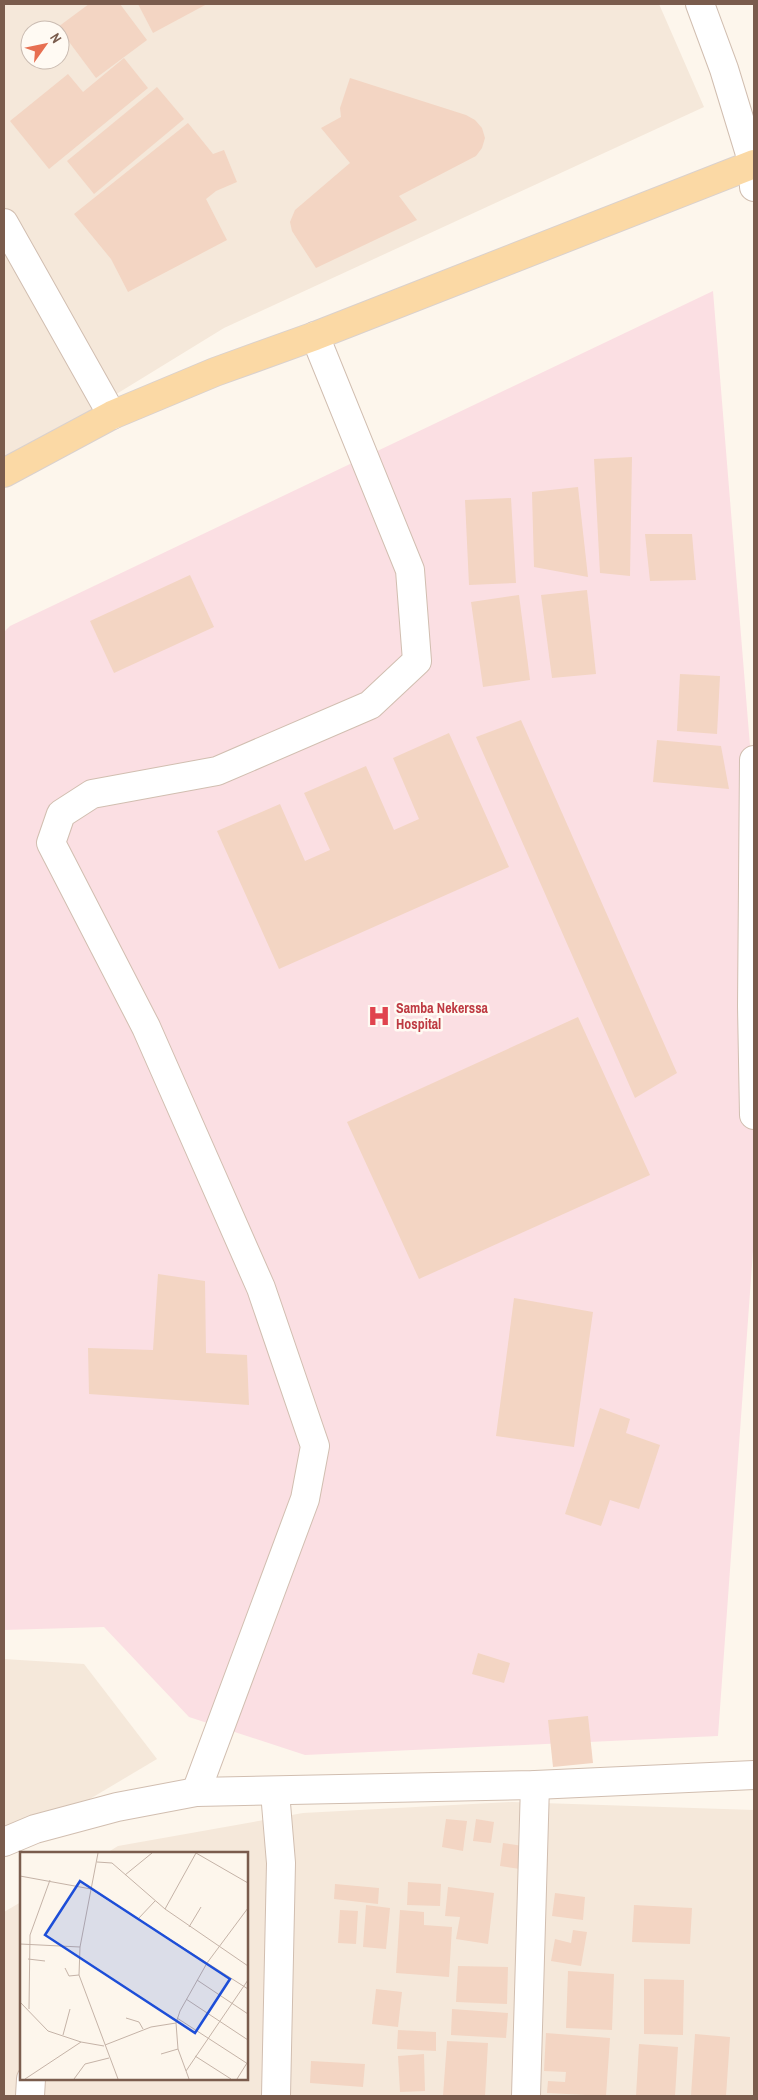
<svg xmlns="http://www.w3.org/2000/svg" width="758" height="2100" font-family="'Archivo Narrow',sans-serif">
<style>
.residential{fill:#f5e8da;fill-rule:evenodd}
.medical{fill:#fbdfe3}
.building{fill:#f3d5c3}
.lines{fill:none;stroke-linecap:round;stroke-linejoin:round}
.minor-casing{stroke:#d1beb0;stroke-width:30}
.major-casing{stroke:#dad1cd;stroke-width:30}
.minor{stroke:#fff;stroke-width:28}
.major{stroke:#fbd9a5;stroke-width:28}
.labels{text-anchor:middle;stroke-width:5;stroke-linejoin:round;paint-order:stroke}
.health-label{font-size:14px;font-weight:bold;fill:#be3a42;stroke:#fffaf3;text-anchor:start}
.inset-road{fill:none;stroke:#c5b3a7;stroke-width:1}
.view{fill:#1d4ed8;fill-opacity:0.15;stroke:#1d4ed8;stroke-width:2.5}
.inset-edge{fill:none;stroke:#7a5c4d;stroke-width:2.5}
</style>
<rect width="100%" height="100%" fill="#fdf6ec"/>
<!-- residential -->
<g class="residential">
<path d="M4 4H659L704 107 224 328 4 463ZM30 30H60V60H30Z"/>
<path d="M4 1659 84 1664 157 1759 4 1850Z"/>
<path d="M512 1802 754 1810V2096H4V1912L21 1902V2079H246V1854H105L118 1846 303 1813Z"/>
</g>
<!-- medical -->
<path class="medical" d="M713 291 754 795V1237L718 1736 305 1755 189 1717 104 1627 4 1630V632L10 626Z"/>
<!-- building -->
<g class="building">
<path d="M89 4H120L147 40 96 78 58 27Z"/>
<path d="M138 4H207L153 33Z"/>
<path d="M124 58 148 88 49 169 10 121 68 74 83 92Z"/>
<path d="M350 78 466 115 475 120 482 128 485 138 482 148 476 156 399 196 417 220 316 268 292 231 290 222 295 210 350 163 321 128 341 117 340 108Z"/>
<path d="M157 87 184 119 94 194 67 161Z"/>
<path d="M188 123 213 154 224 150 237 182 216 191 206 199 227 240 128 292 111 259 74 214Z"/>
<path d="M632 457 630 576 600 573 594 459Z"/>
<path d="M578 487 588 577 534 567 532 492Z"/>
<path d="M511 498 516 583 469 585 465 500Z"/>
<path d="M645 534H692L696 580 650 581Z"/>
<path d="M190 575 214 627 114 673 90 621Z"/>
<path d="M587 590 596 674 552 678 541 595Z"/>
<path d="M519 595 530 680 483 687 471 602Z"/>
<path d="M680 674 720 676 717 734 677 731Z"/>
<path d="M521 720 677 1073 635 1098 476 737Z"/>
<path d="M449 733 509 867 279 969 217 831 280 804 305 861 330 850 304 793 366 766 394 830 419 819 393 758Z"/>
<path d="M657 740 721 746 729 789 653 782Z"/>
<path d="M578 1017 650 1175 419 1279 347 1122Z"/>
<path d="M158 1274 205 1281 206 1353 247 1355 249 1405 89 1394 88 1348 153 1350Z"/>
<path d="M514 1298 593 1312 574 1447 496 1436Z"/>
<path d="M600 1408 630 1419 626 1433 660 1445 639 1509 610 1500 601 1526 565 1514Z"/>
<path d="M478 1653 510 1663 504 1683 472 1674Z"/>
<path d="M588 1716 593 1763 553 1767 548 1720Z"/>
<path d="M446 1819 467 1821 463 1851 442 1847Z"/>
<path d="M476 1819 494 1822 491 1843 473 1841Z"/>
<path d="M503 1843 523 1846 520 1869 500 1866Z"/>
<path d="M408 1882 441 1884 440 1906 407 1905Z"/>
<path d="M335 1884 379 1888 378 1904 334 1899Z"/>
<path d="M448 1887 494 1893 488 1944 456 1939 460 1917 445 1916Z"/>
<path d="M555 1893 585 1897 583 1920 552 1916Z"/>
<path d="M366 1905 390 1908 386 1949 363 1947Z"/>
<path d="M634 1905 692 1908 690 1944 632 1942Z"/>
<path d="M340 1910 358 1911 356 1944 338 1943Z"/>
<path d="M400 1910 424 1912V1925L452 1927 449 1977 396 1973Z"/>
<path d="M573 1930 587 1932 581 1966 551 1961 555 1939 571 1943Z"/>
<path d="M458 1966 508 1967 507 2004 456 2002Z"/>
<path d="M568 1971 614 1974 612 2030 566 2028Z"/>
<path d="M644 1979 684 1980 683 2035 644 2034Z"/>
<path d="M376 1989 402 1992 398 2027 372 2024Z"/>
<path d="M452 2009 508 2013 506 2038 451 2035Z"/>
<path d="M398 2030 436 2032V2051L397 2049Z"/>
<path d="M546 2033 610 2038 606 2096 547 2093 548 2081 565 2082 566 2072 544 2071Z"/>
<path d="M695 2034 730 2037 726 2096H691Z"/>
<path d="M447 2041 488 2043 485 2096H443Z"/>
<path d="M639 2044 678 2047 675 2096H636Z"/>
<path d="M424 2054 425 2091 400 2092 398 2056Z"/>
<path d="M311 2061 365 2064 363 2087 310 2083Z"/>
</g>
<g class="lines">
<defs>
<g id="minor">
<path d="M700 4 724 69 753 164 754 187"/>
<path d="M4 223 112 415"/>
<path d="M754 760 752 1006 754 1115"/>
<path d="M196 1792 305 1499 315 1446 261 1288 146 1027 51 843 61 814 92 794 217 771 370 705 417 661 410 570 315 336"/>
<path d="M275 1792 281 1863 276 2096"/>
<path d="M4 1842 35 1829 117 1807 196 1792 535 1785 754 1775"/>
<path d="M30 2096 31 2079"/>
<path d="M526 2096 535 1785"/>
</g>
<path id="major" d="M4 473 112 415 215 372 315 336 754 164"/>
</defs>
<!-- minor casing -->
<use href="#minor" class="minor-casing"/>
<!-- major casing -->
<use href="#major" class="major-casing"/>
<!-- minor -->
<use href="#minor" class="minor"/>
<!-- major -->
<use href="#major" class="major"/>
</g>
<!-- icons -->
<defs>
<symbol id="hospital-bare" viewBox="-9 -9 18 18"><path d="M-5-5h3v3.5h4V-5h3V5h-3V1.5h-4V5h-3Z" fill="#e0444e" stroke="#fffaf3" stroke-width="2.5" paint-order="stroke"/></symbol>
</defs>
<g fill-rule="evenodd">
<use href="#hospital-bare" x="363" y="1000" width="32" height="32"/>
</g>
<g class="labels">
<!-- health labels -->
<g class="health-label">
<text x="396" y="1013">Samba Nekerssa<tspan x="396" dy="16">Hospital</tspan></text>
</g>
</g>
<!-- overview -->
<g transform="translate(20 1852)">
<rect width="228" height="228" fill="#fdf6ec"/>
<path class="inset-road" d="M78 1 60 95 59 123 98 227M176 1 228 31M77 10 92 11 145 57 228 114M105 23 132 1M0 24 71 37 228 137M145 57 176 1M118 67 135 49M169 75 181 55M0 92 60 95M8 107 25 109M45 116 49 124 59 123M177 128 228 162M166 147 228 188M0 150 28 179 61 190M9 157 10 83 30 28M106 166 119 170 123 177M157 166 228 212M43 183 50 157M85 193 131 175 156 171M141 202 158 197M175 204 211 227M166 219 228 128M5 227 61 190 84 194M54 227 65 212 89 206M169 227 158 197 156 171 160 159 187 111 228 56M217 227 227 211"/>
<path class="view" d="M60 29 210 127 175 181 25 83Z"/>
<rect width="228" height="228" class="inset-edge"/>
</g>
<!-- border -->
<rect width="758" height="2100" fill="none" stroke="#7a5c4d" stroke-width="10"/>
<!-- north arrow -->
<g transform="translate(45 45) rotate(57)"><circle r="24" fill="#fffaf3" stroke="#cabbb1"/>
<path d="M0-4L9 19L0 12L-9 19Z" fill="#e76f51"/>
<text y="-8" font-size="14" font-weight="bold" text-anchor="middle" fill="#7a5c4d">N</text>
</g>
</svg>
